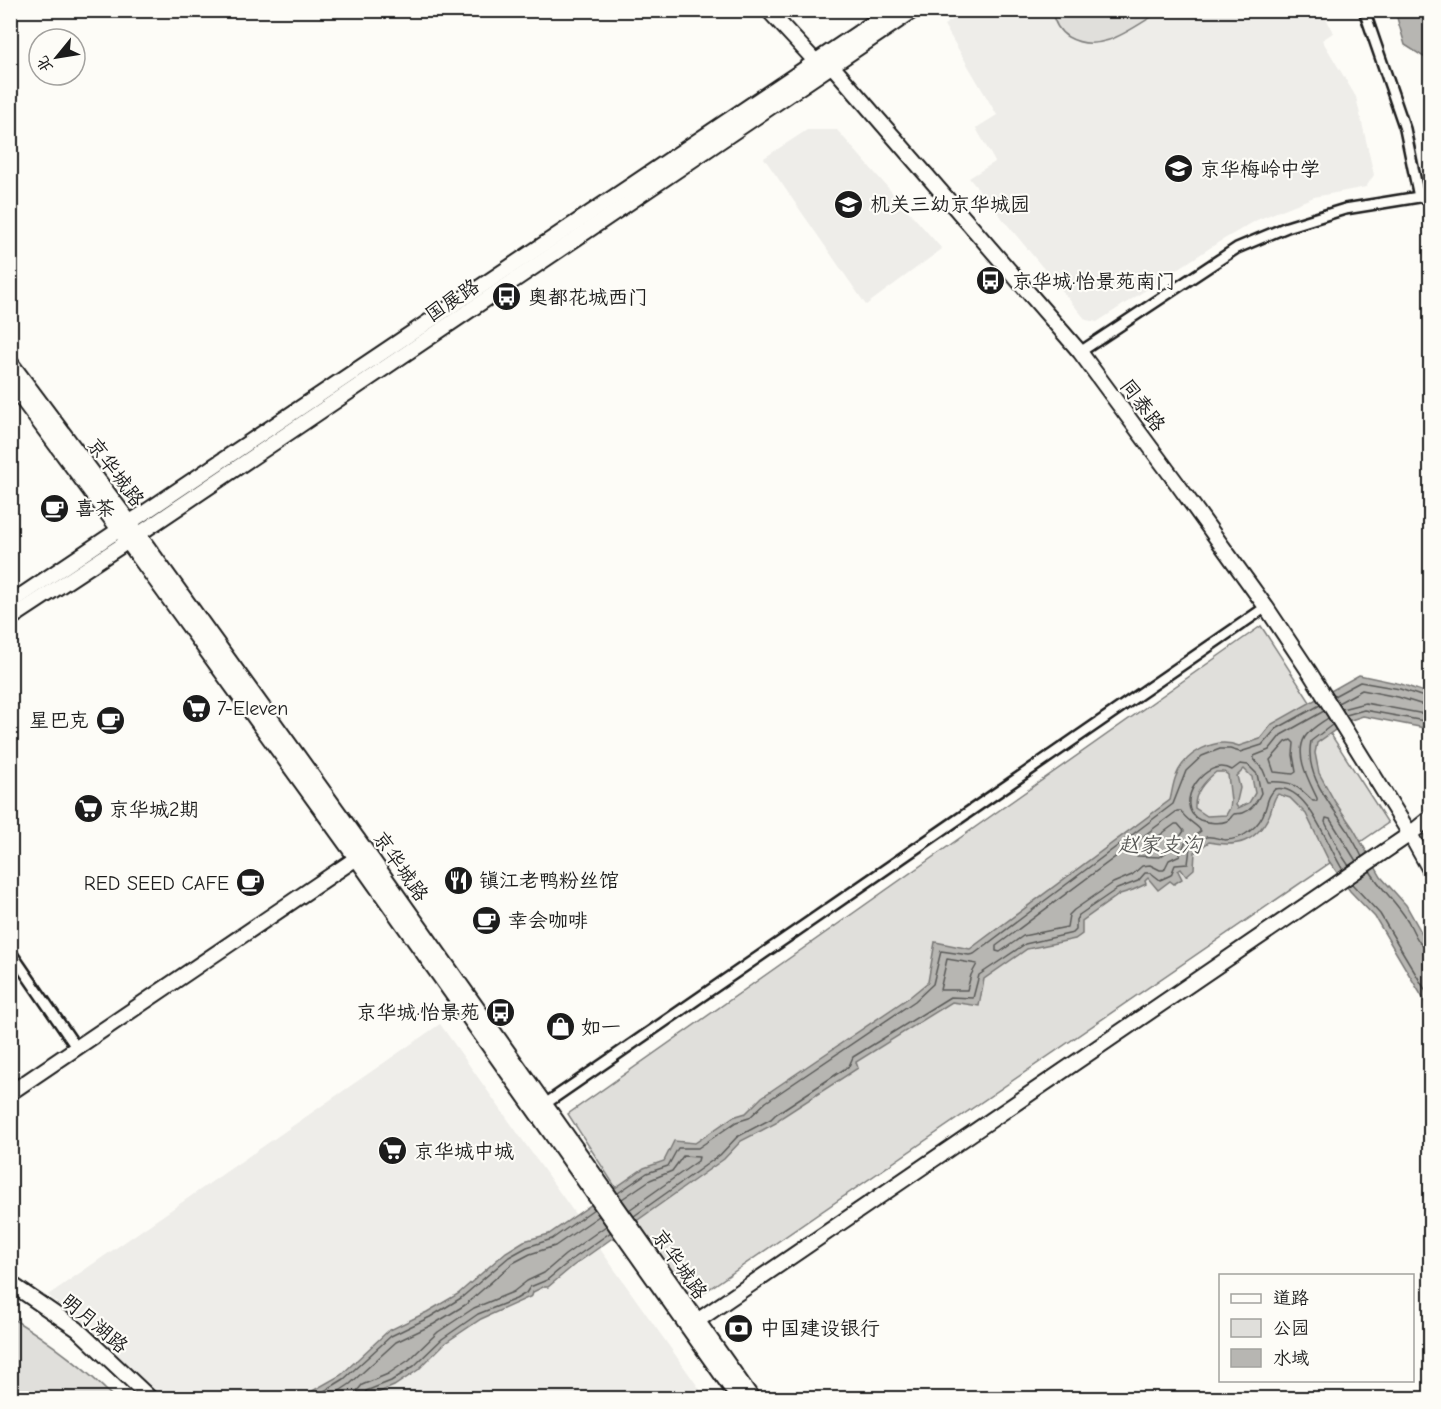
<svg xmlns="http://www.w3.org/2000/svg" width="1441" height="1409" font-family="'Comic Neue','LXGW WenKai TC',sans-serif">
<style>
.built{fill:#eeede9}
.green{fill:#e0dfdb;stroke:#7e7e7c;stroke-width:1.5}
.water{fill:#b7b6b2;stroke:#797876;stroke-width:1.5;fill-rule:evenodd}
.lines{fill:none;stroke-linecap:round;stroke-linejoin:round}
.shore{stroke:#5a5a58;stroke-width:1.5}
.street-casing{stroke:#1c1c1c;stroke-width:14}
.secondary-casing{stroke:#1c1c1c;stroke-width:18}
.street{stroke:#fdfcf7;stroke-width:9}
.secondary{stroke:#fdfcf7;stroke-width:14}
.labels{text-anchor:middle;stroke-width:4.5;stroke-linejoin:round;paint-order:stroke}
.poi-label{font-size:20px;fill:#1c1c1c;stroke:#fdfcf7;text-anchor:start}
.street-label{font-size:20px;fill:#1c1c1c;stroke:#fdfcf7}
.water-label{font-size:21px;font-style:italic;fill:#5a5a58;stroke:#fdfcf7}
</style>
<rect width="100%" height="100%" fill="#fdfcf7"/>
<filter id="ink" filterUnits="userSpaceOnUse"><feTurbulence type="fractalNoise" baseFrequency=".0167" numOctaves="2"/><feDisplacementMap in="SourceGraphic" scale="12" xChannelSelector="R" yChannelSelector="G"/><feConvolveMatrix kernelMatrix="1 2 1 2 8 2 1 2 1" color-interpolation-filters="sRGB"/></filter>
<g filter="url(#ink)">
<!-- built -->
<g class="built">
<path d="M968 10 1323 11 1333 33 1322 40 1356 97 1374 175 1366 187 1314 197 1257 220 1219 242 1097 322 1086 320 969 178 995 162 976 128 997 115 944 25Z"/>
<path d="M807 130H837L942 249 866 305 764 158Z"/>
<path d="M440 1024 706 1398H160L130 1366 48 1295Z"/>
</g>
<!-- green -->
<g class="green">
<path d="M1052 11V10L1161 11C1133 27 1101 56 1068 37 1058 31 1054 22 1052 11Z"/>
<path d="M1261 626 1388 823 690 1302 568 1114Z"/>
<path d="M10 1317C47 1340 84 1367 114 1398H11Z"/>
</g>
<!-- water -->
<g class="water">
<path d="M1395 11H1430V61L1405 45Z"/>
<path d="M1359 675 1401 684 1430 694V729L1363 716 1348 721 1317 743 1315 753 1319 773 1335 802 1353 828 1381 877 1406 905 1430 948V1010L1375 917 1350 891 1329 861 1306 814 1290 798 1278 794C1272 800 1273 808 1269 816 1256 842 1237 848 1209 842L1195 852 1194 869 1186 876 1181 869 1178 871 1182 879 1174 884 1170 881 1158 890 1148 878 1145 881 1146 884 1133 890 1120 894 1082 921V934L1075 939 1027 949 984 979 979 1006 952 1002 856 1062 858 1068 779 1119 776 1123 741 1141 724 1159 573 1266 548 1287H543L533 1292 532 1296 481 1319 445 1343 418 1370 394 1386 365 1398H300L341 1375 388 1331 427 1312 458 1294 506 1252 524 1241 549 1234 644 1168 664 1161 674 1141 695 1143 733 1117 746 1113 762 1097 911 996 928 982 935 942 970 949 1170 800C1172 792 1173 783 1176 776 1185 753 1215 736 1239 746L1260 739 1272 724ZM1244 769 1252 777 1255 793 1249 803 1238 808 1236 805 1240 788 1237 776ZM1216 772H1224L1228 775 1231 801 1230 808 1226 815 1207 816 1195 808C1194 793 1204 782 1216 772Z"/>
</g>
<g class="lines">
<!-- shore -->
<g class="shore">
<path d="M1334 696 1360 682 1400 689 1430 699"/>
<path d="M1338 703 1362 690 1398 697 1430 707"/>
<path d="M1342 709 1365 703 1430 715"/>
<path d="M1324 711 1281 735 1269 750 1254 756V759L1263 770 1268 782C1291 781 1296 784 1313 801H1317V798C1309 781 1294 755 1305 737 1310 729 1321 723 1328 718"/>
<path d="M1346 715 1364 710 1430 722"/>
<path d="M1332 725 1311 741C1304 776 1331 804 1348 831 1353 840 1358 848 1362 857"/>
<path d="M1291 740 1294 743 1293 755 1296 772 1293 774 1274 772 1270 760 1286 742Z"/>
<path d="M1240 764 1248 765 1257 774 1261 793C1257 802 1252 810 1243 813 1240 814 1236 813 1234 814 1231 816 1230 820 1227 821 1220 824 1208 823 1200 820 1170 806 1207 754 1232 770Z"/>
<path d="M1177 811H1181C1186 821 1197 824 1201 831L1185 843 1180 855 1169 860 1164 870H1160L1150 865 1142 866 1132 875 1113 883 1074 910 1069 915 1067 927 1023 936 1000 952 996 951V946Z"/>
<path d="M1175 824H1178L1184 831 1172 848 1160 857 1137 856V852Z"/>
<path d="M1349 866 1341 854 1325 822 1326 818 1330 819 1356 861"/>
<path d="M1370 871C1381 889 1397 903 1408 921 1413 930 1419 948 1430 950"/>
<path d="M1352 884 1380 914 1430 998"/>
<path d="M947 959 977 964 971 975 967 990H940Z"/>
<path d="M618 1193 647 1173 668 1166 678 1148H698L736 1122 749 1118 766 1102 915 1001 933 984 941 951 969 955 974 954 1173 804 1186 771 1202 756 1220 749H1230L1240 752 1262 745 1276 729 1320 705"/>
<path d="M622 1199 650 1180 672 1171 683 1156 699 1157 698 1161 629 1210"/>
<path d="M634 1216 720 1155 737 1137 771 1119 776 1114 849 1066 853 1057 950 997 973 998 979 975 1025 944 1073 933 1076 930V920L1079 915 1117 889 1138 881 1145 873H1151L1160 880 1171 875 1175 865 1188 864 1190 848 1206 837C1213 836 1219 839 1225 840 1243 840 1260 826 1265 810 1268 801 1268 796 1275 789 1308 783 1328 848 1343 870"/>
<path d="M313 1398 344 1379 391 1336 430 1317 461 1298 509 1257 527 1247 552 1239 594 1209"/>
<path d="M329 1398 350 1384 396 1342 434 1324 465 1305 513 1263 530 1254 555 1246 599 1216"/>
<path d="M356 1398 357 1391 362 1385 388 1374 409 1360 438 1332 474 1308 513 1292 527 1281 544 1273 565 1255 606 1226"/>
<path d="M364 1398 366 1391 391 1381 414 1366 442 1339 478 1314 516 1299 526 1293 530 1287 547 1280 570 1261 611 1232"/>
</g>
<defs>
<g id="street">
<path d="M1364 10 1405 129 1419 197"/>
<path d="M1080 352 1237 248 1287 227 1345 209 1419 197H1430"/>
<path d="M10 951 76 1047"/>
<path d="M545 1104 1266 607"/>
</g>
<g id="secondary">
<path d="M768 10 816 62 833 67 1080 352 1176 482 1266 607 1310 673 1410 834 1430 870"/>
<path d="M10 362 131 524 367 852 752 1398"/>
<path d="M10 383 120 531 356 858 738 1398"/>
<path d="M10 603 892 10"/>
<path d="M10 619 139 534 914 10"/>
<path d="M10 1093 364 853"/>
<path d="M10 1283 77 1329 150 1398"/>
<path d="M697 1321 1410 834 1430 818"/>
</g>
</defs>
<!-- street casing -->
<use href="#street" class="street-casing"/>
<!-- secondary casing -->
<use href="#secondary" class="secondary-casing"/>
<!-- street -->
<use href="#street" class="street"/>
<!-- secondary -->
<use href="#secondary" class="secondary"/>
</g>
</g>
<!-- icons -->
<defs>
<symbol id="school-disc" viewBox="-11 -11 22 22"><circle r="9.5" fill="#1c1c1c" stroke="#fdfcf7"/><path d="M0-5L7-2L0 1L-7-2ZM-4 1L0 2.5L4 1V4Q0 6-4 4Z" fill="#fff"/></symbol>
<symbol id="bus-disc" viewBox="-11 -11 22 22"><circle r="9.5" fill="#1c1c1c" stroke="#fdfcf7"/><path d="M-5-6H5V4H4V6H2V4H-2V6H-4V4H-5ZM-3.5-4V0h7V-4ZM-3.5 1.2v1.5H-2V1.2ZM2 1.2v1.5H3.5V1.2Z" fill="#fff"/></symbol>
<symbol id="cafe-disc" viewBox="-11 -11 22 22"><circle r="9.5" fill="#1c1c1c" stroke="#fdfcf7"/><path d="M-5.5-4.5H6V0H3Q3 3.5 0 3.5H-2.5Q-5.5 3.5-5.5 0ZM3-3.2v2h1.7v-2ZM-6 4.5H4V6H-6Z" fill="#fff"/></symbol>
<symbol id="supermarket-disc" viewBox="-11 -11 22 22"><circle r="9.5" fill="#1c1c1c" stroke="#fdfcf7"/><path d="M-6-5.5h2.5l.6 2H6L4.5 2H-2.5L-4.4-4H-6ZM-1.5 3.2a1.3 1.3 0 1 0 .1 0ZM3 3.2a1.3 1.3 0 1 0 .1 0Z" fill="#fff"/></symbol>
<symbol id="restaurant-disc" viewBox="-11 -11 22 22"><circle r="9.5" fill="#1c1c1c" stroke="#fdfcf7"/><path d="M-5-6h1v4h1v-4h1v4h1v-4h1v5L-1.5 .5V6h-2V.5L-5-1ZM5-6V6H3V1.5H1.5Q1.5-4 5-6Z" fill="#fff"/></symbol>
<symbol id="shop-disc" viewBox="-11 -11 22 22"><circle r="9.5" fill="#1c1c1c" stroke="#fdfcf7"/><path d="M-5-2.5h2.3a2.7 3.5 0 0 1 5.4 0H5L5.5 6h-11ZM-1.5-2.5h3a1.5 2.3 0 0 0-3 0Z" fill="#fff"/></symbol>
<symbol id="bank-disc" viewBox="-11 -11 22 22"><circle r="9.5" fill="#1c1c1c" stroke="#fdfcf7"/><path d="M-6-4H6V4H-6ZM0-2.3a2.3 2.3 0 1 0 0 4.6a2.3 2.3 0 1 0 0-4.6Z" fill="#fff"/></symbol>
</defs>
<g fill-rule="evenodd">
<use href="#school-disc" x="1162" y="152" width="33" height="33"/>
<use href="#school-disc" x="832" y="188" width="33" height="33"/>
<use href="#bus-disc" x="974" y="264" width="33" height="33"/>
<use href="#bus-disc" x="490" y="280" width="33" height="33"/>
<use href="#cafe-disc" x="38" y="492" width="33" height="33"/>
<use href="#supermarket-disc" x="180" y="692" width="33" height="33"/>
<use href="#cafe-disc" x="94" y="704" width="33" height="33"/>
<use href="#supermarket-disc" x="72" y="792" width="33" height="33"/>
<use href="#restaurant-disc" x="442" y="864" width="33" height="33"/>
<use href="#cafe-disc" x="234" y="866" width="33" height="33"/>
<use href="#cafe-disc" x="470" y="904" width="33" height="33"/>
<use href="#bus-disc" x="484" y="996" width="33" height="33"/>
<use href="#shop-disc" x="544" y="1010" width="33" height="33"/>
<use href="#supermarket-disc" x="376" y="1134" width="33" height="33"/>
<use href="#bank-disc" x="722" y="1312" width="33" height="33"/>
</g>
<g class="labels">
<!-- poi labels -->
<g class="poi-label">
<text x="1200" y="176">京华梅岭中学</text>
<text x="870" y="211">机关三幼京华城园</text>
<text x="1012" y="288">京华城·怡景苑南门</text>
<text x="528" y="304">奥都花城西门</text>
<text x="75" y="515">喜茶</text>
<text x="217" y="715">7-Eleven</text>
<text x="89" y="727" text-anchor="end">星巴克</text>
<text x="109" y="816">京华城2期</text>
<text x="479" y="887">镇江老鸭粉丝馆</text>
<text x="229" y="890" text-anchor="end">RED SEED CAFE</text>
<text x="508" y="927">幸会咖啡</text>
<text x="480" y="1019" text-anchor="end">京华城·怡景苑</text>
<text x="581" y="1034">如一</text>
<text x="414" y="1158">京华城中城</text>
<text x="760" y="1335">中国建设银行</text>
</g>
<!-- street labels -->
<g class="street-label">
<text transform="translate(452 300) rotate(-34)" y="7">国展路</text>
<text transform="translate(1143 405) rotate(53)" y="7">同泰路</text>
<text transform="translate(116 472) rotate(53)" y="7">京华城路</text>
<text transform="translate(401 866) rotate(55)" y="7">京华城路</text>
<text transform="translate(680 1264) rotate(55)" y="7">京华城路</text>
<text transform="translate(95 1323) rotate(40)" y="7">明月湖路</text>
</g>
<!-- water labels -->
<g class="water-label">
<text x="1160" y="852">赵家支沟</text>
</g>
</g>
<!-- margin -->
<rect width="1441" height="1409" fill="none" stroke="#fdfcf7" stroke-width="36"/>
<rect x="18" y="18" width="1405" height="1373" fill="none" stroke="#1c1c1c" stroke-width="2" filter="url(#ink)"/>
<!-- legend -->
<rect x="1219" y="1274" width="195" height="108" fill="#fdfcf7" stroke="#a3a29f" stroke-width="1.5"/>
<rect x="1231" y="1294" width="30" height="9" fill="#fdfcf7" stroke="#a3a29f" stroke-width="1.5"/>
<text x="1273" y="1304" font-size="18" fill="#1c1c1c">道路</text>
<rect x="1231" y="1319" width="30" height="18" fill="#e0dfdb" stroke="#a3a29f" stroke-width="1.5"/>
<text x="1273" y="1334" font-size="18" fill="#1c1c1c">公园</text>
<rect x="1231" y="1349" width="30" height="18" fill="#b7b6b2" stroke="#a3a29f" stroke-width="1.5"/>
<text x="1273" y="1364" font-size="18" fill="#1c1c1c">水域</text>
<!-- north arrow -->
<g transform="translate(57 57) rotate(240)"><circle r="28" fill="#fdfcf7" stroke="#a3a29f" stroke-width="1.5"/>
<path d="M0-4.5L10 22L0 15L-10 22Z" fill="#1c1c1c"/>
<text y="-9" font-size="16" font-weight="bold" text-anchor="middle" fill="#1c1c1c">北</text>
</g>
</svg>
